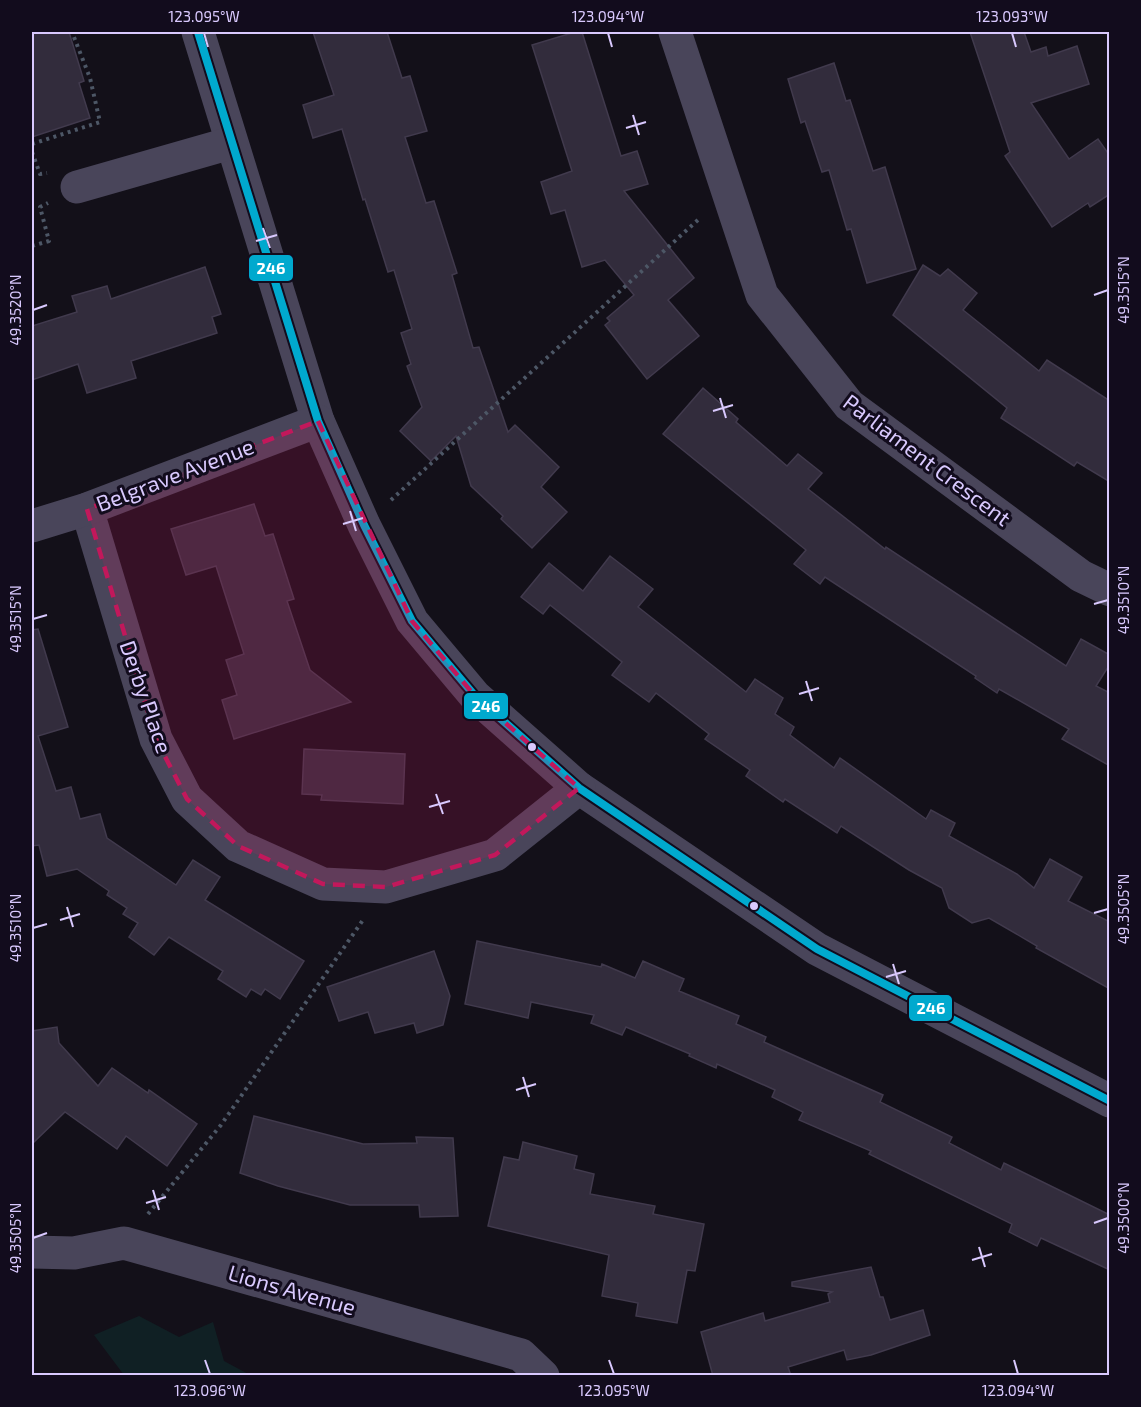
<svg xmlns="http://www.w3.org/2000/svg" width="1141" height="1407" font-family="'Exo 2',sans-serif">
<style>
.green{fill:#102024}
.building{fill:#322c3c;stroke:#413a4d;stroke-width:1.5}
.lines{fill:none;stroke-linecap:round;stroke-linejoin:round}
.path{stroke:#4d5766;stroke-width:4;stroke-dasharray:3 4.5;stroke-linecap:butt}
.minor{stroke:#49455a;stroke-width:33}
.bus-1-casing{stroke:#120c1d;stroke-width:12}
.bus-1{stroke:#00a9ce;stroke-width:8}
.marked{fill:#c2185b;fill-opacity:0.2;stroke:#c2185b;stroke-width:4.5;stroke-dasharray:12 8;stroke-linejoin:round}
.ticks{fill:none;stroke:#d9c9fe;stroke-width:2}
.bus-dot{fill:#d9c9fe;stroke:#120c1d;stroke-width:2}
.labels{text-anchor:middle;stroke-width:6;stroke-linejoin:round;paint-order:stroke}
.street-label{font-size:22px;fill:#d9c9fe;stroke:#120c1d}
.line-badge{stroke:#120c1d;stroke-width:2}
.badge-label{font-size:16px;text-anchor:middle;font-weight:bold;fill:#fff}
.neatline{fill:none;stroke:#d9c9fe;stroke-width:2}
.ticks-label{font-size:15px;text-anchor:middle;fill:#d9c9fe}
</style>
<rect width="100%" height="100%" fill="#131019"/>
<!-- green -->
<path class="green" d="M139 1316 179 1337 213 1322 224 1361 250 1375H124L94 1335Z"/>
<!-- building -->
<g class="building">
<path d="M32 32H69L84 81 79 83 90 118 32 137Z"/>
<path d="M313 32H387L402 78 410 76 427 131 405 137 426 203 434 201 457 273 452 275 473 348 479 347 508 432 515 425 559 467 541 487 567 512 532 548 501 519 503 516 471 486 456 436 431 461 400 431 422 407 407 366 411 364 401 333 412 329 394 270 388 272 365 199 363 200 342 129 313 138 303 105 334 95Z"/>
<path d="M575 32H582L621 156 637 151 648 184 624 191 694 278 668 300 699 336 647 379 605 325 610 321 607 318 634 295 605 260 582 267 565 210 551 214 541 182 572 171 532 45Z"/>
<path d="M970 32H1024L1031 52 1046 47 1048 56 1077 46 1089 84 1031 103 1069 159 1098 139 1110 156V194L1090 207 1088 203 1052 227 1005 156 1010 152Z"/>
<path d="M834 63 846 101 850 100 873 171 885 167 916 269 867 283 851 229 847 230 829 170 822 172 805 121 801 123 788 79Z"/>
<path d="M923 265 940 276 948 269 977 293 963 310 1039 371 1047 360 1110 401V482L1077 462 1074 466 1001 418 1007 408 893 315Z"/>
<path d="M205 267 221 314 212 317 217 333 131 361 136 378 87 393 78 364 32 380V326L77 312 72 296 107 286 111 299Z"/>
<path d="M703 388 738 419 736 422 787 466 798 454 822 473 808 489 885 549 886 547 1066 666 1081 639 1110 655V664L1096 686 1110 693V766L1062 739 1069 729 999 689 997 693 975 678 976 676 825 577 820 584 794 564 806 550 663 434Z"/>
<path d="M254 504 265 536 273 534 294 599 287 601 310 670 351 702 234 739 222 700 237 695 226 660 244 654 216 566 186 575 171 529Z"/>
<path d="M610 556 653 589 638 607 746 692 755 679 783 698 775 714 794 727 790 735 834 768 840 758 926 819 931 810 955 823 949 836 1017 874 1034 888 1050 859 1082 877 1068 901 1110 922V989L1036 948 1037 946 989 918 972 923 949 908 942 888 909 870 841 826 837 833 785 799 783 802 746 776 750 770 705 739 709 734 656 693 649 702 612 675 622 662 550 605 543 614 521 597 549 563 583 591Z"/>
<path d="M38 629 68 727 38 736 56 791 71 787 80 819 100 814 107 838 176 885 193 860 220 877 205 900 304 961 280 999 265 989 261 995 251 989 246 997 218 979 223 971 169 937 154 955 129 937 138 923 123 914 127 908 107 895 109 891 77 869 47 876 39 845 32 846V630Z"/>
<path d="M304 749 405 754 403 804 321 800 322 795 302 794Z"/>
<path d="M477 941 601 967 602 964 635 978 643 961 684 979 679 991 739 1016 736 1024 766 1037 764 1042 883 1095 880 1102 952 1137 949 1143 1001 1170 1004 1163 1110 1215V1270L1041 1238 1037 1246 1009 1232 1012 1224 869 1154 871 1151 799 1120 803 1112 772 1097 775 1090 717 1064 716 1068 689 1056 690 1054 626 1027 622 1035 591 1023 594 1015 531 1002 528 1018 465 1004Z"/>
<path d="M434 951 450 996 443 1025 417 1033 414 1023 375 1033 368 1012 339 1021 327 987Z"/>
<path d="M57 1027 59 1043 98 1086 112 1068 148 1093 149 1090 197 1124 167 1166 126 1136 117 1149 65 1112 32 1144V1031Z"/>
<path d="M254 1116 363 1144 417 1143 416 1137 453 1138 458 1216 420 1217 419 1205H350L278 1186 240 1173Z"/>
<path d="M523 1142 577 1156 574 1169 594 1174 590 1194 655 1206 653 1214 704 1224 695 1271 687 1270 677 1323 636 1316 638 1303 602 1296 609 1255 488 1226 504 1157 519 1160Z"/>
<path d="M871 1267 880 1297H883L890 1320 923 1310 930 1335 871 1355 847 1360 844 1350 788 1367 791 1376H713L701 1332 763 1313 765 1321 830 1302 828 1294 832 1292 792 1286V1282Z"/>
</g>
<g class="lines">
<!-- path -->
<g class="path">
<path d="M32 144 100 122 90 78 72 32"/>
<path d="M32 152 40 174 47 173"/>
<path d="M32 246 49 241 40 207 48 203"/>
<path d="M391 500 700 218"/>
<path d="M148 1214 221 1125 363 920"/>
</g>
<!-- minor -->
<g class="minor">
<path d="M198 32 318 421 364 525 412 621 475 696 579 788 817 949 1110 1101"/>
<path d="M675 32 762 295 849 405 1081 576 1110 590"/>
<path d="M77 187 231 143"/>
<path d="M87 509 156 739 187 799 238 846 323 884 386 887 495 855 579 788"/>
<path d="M32 526 87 509 318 421"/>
<path d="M32 1252 74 1253 124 1243 521 1355 543 1376"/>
</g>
<defs>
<path id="bus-1" d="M198 32 318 421 364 525 412 621 475 696 579 788 817 949 1110 1101"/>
</defs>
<!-- bus-1 casing -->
<use href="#bus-1" class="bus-1-casing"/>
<!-- bus-1 -->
<use href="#bus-1" class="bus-1"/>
</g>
<!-- marked area -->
<path class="marked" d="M318 421 412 621 475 696 579 788 495 855 386 887 323 884 238 846 187 799 156 739 87 509Z"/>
<!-- ticks -->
<path class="ticks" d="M204 33 208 47M608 33 612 47M1012 33 1016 47M633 115 639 135M626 128 646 122M263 228 270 248M256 241 277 235M1094 295 1108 290M33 310 47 305M720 398 726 418M713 411 733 405M350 511 356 531M343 524 363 518M1094 604 1108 600M33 619 47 615M806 681 812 701M799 694 819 688M436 794 443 814M429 807 450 801M67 907 73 927M1094 913 1108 909M60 920 80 914M33 928 47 924M893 964 899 984M886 977 906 971M523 1077 529 1097M516 1090 536 1084M153 1190 159 1210M146 1203 166 1197M1094 1223 1108 1218M33 1238 47 1233M979 1247 985 1267M972 1260 992 1254M205 1360 210 1374M609 1360 614 1374M1014 1360 1018 1374"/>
<!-- markers -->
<g class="bus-dot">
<circle cx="532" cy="747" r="5"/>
<circle cx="754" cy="906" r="5"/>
</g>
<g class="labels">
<!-- street labels -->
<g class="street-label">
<text transform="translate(927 460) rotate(37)" y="8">Parliament Crescent</text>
<text transform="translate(175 475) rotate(-21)" y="8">Belgrave Avenue</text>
<text transform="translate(146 697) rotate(71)" y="8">Derby Place</text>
<text transform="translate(292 1290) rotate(16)" y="8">Lions Avenue</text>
</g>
</g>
<g class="line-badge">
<rect x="248" y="254" width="46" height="28" rx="6" fill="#00a9ce"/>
<rect x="463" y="692" width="46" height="28" rx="6" fill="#00a9ce"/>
<rect x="908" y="994" width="45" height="28" rx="6" fill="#00a9ce"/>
</g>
<g class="badge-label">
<text x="271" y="274">246</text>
<text x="486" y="712">246</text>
<text x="931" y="1014">246</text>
</g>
<!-- border -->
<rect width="1141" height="1407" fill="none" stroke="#120c1d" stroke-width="66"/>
<rect x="33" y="33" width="1075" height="1341" class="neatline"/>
<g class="ticks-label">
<text x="204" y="22">123.095°W</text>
<text x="608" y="22">123.094°W</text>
<text x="1012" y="22">123.093°W</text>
<text transform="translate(1124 290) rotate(-90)" y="5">49.3515°N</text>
<text transform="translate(16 310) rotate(-90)" y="5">49.3520°N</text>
<text transform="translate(1124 600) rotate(-90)" y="5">49.3510°N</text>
<text transform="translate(16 619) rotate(-90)" y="5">49.3515°N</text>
<text transform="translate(1124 909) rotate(-90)" y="5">49.3505°N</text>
<text transform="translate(16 928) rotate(-90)" y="5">49.3510°N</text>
<text transform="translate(1124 1218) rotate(-90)" y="5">49.3500°N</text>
<text transform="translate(16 1238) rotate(-90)" y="5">49.3505°N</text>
<text x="210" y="1396">123.096°W</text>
<text x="614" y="1396">123.095°W</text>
<text x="1018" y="1396">123.094°W</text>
</g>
</svg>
